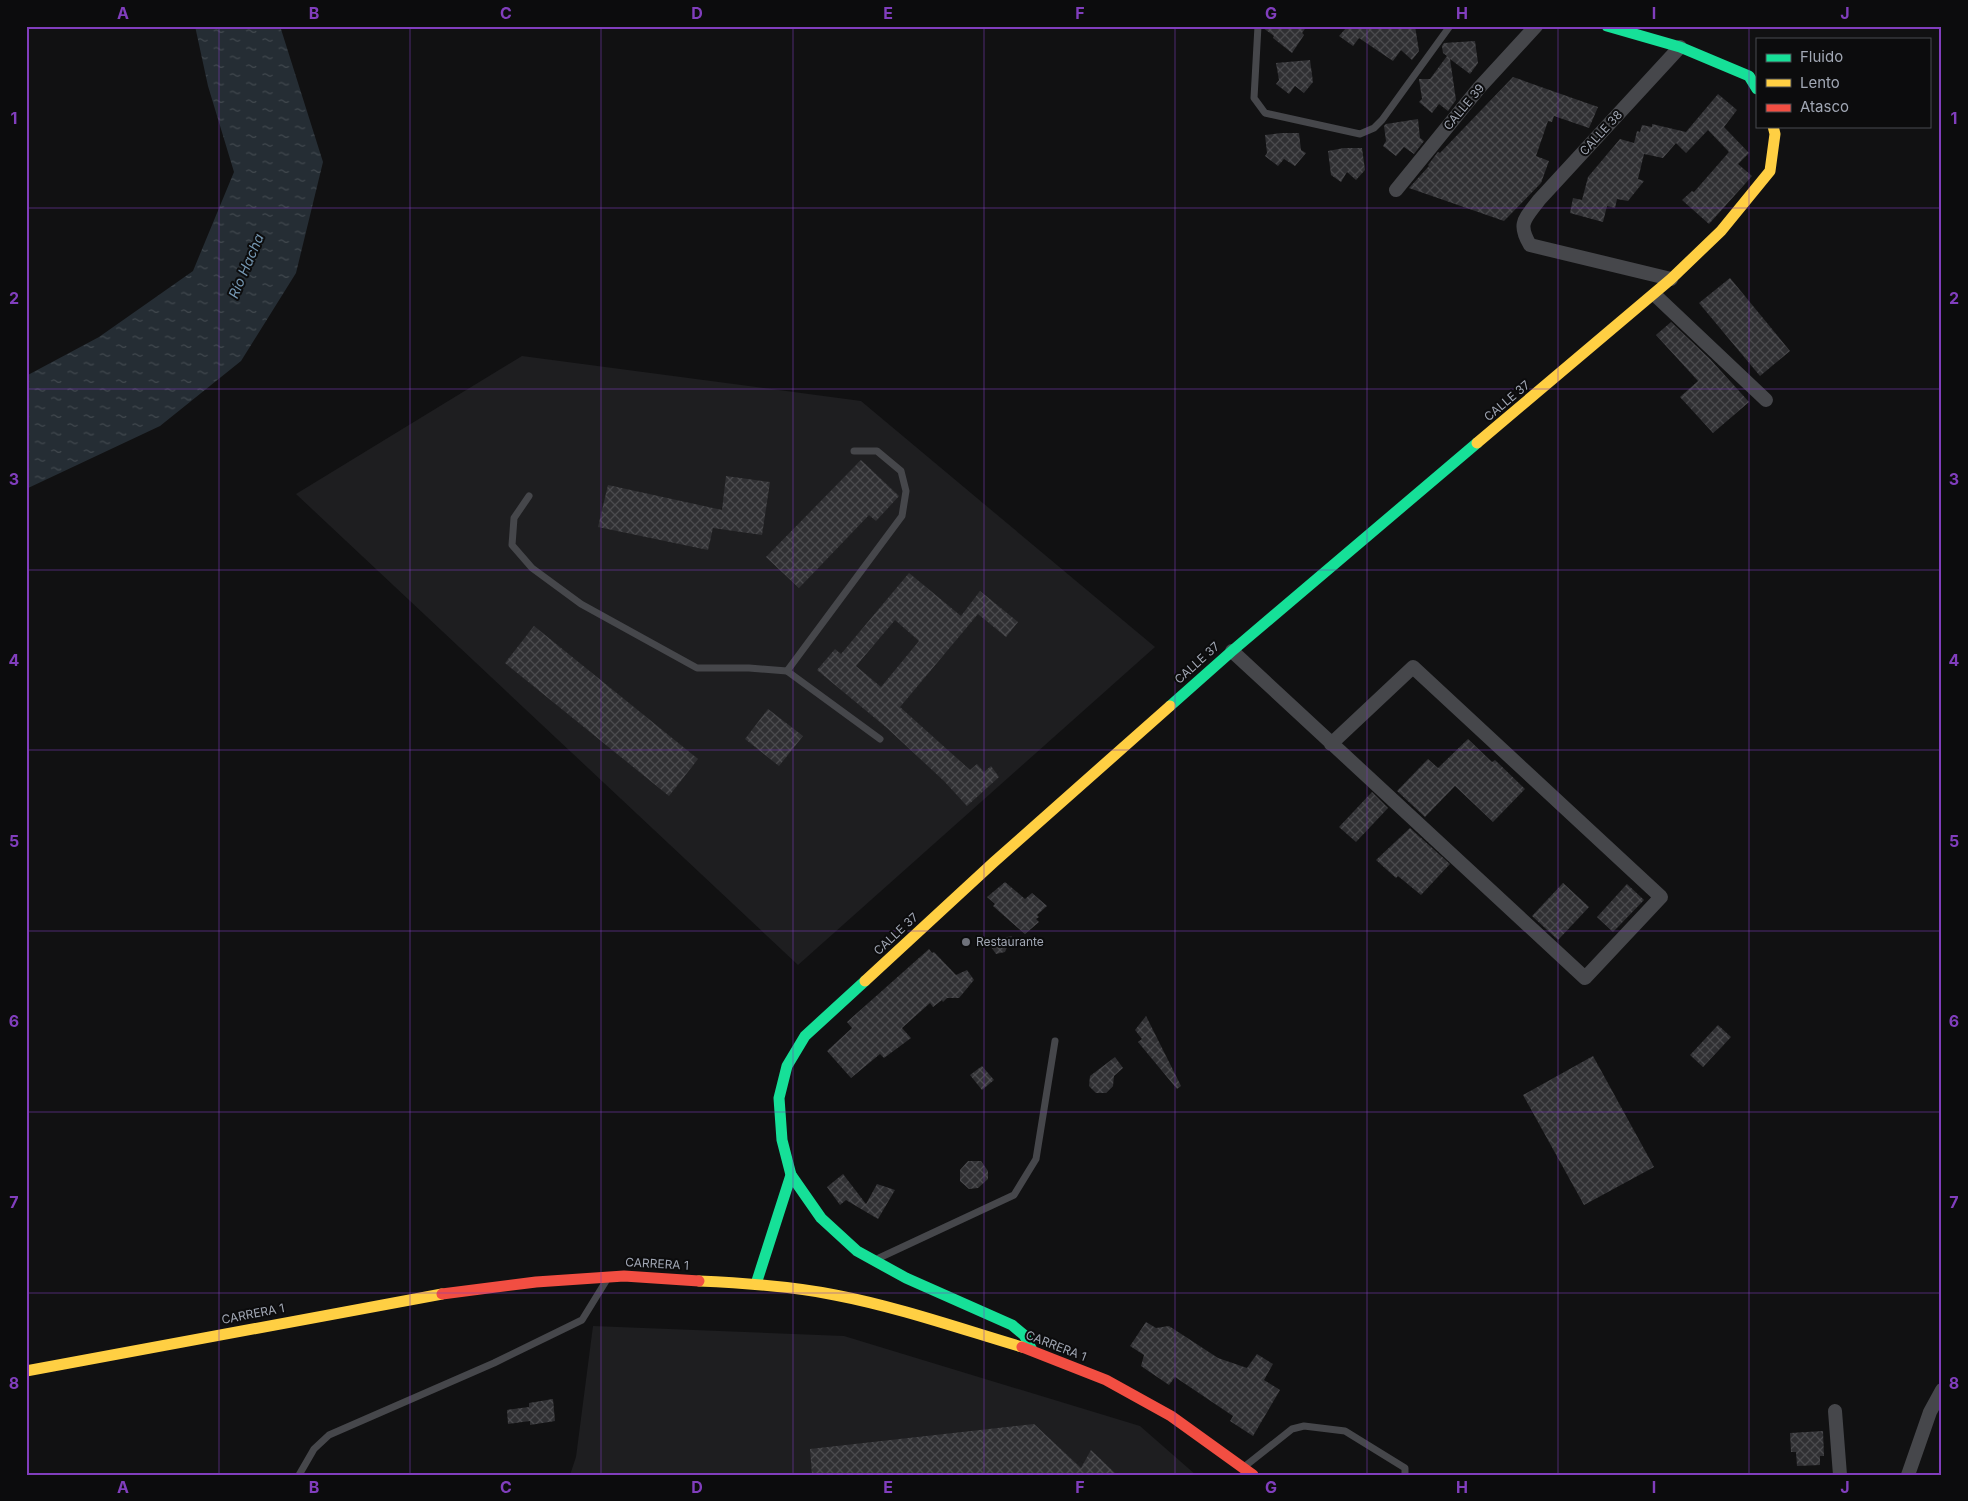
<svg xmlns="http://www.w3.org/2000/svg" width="1968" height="1501" font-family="Inter,sans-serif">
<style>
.built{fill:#1e1e20}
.water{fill:url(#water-ripples)}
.building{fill:url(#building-cross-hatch);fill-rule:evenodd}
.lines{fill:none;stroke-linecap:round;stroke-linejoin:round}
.lane{stroke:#46474b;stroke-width:7}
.street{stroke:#46474b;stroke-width:14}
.fast{stroke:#16e098;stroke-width:11}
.slow{stroke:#ffcf43;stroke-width:11}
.jam{stroke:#f24e42;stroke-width:11}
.grid{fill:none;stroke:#813ebd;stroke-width:1;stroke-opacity:0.55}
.poi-dot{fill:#6f727b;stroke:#0c0c0d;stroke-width:2}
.labels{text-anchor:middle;stroke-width:4;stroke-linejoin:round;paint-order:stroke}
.street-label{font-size:12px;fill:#a1a7b4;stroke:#0c0c0d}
.poi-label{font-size:12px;fill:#a1a7b4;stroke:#0c0c0d;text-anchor:start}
.water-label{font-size:14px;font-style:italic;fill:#7597b2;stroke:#0c0c0d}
.neatline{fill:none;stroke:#813ebd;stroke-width:2}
.grid-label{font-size:16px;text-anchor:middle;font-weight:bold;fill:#813ebd}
</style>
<defs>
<pattern id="water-ripples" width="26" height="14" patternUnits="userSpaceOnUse" patternTransform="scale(1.25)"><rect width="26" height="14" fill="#252d34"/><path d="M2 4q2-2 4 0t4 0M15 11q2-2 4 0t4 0" fill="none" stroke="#42494f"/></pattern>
<pattern id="building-cross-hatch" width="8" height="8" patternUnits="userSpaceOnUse" patternTransform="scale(1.25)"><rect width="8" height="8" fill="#303033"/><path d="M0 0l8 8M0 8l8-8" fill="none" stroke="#4b4b4e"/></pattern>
</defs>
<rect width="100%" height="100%" fill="#111112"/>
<!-- built -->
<g class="built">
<path d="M522 356 861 401 1155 647 798 965 296 494Z"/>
<path d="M593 1326 844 1336 1140 1426 1196 1475H570L576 1457Z"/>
</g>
<!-- water -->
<path class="water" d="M195 26H280L323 162 296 273 241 361 160 426 26 489V376L99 337 193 271 234 172 208 86Z"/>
<!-- building -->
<g class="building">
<path d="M1263 26H1307L1302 33 1304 35 1292 53 1273 38 1274 36 1263 28Z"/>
<path d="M1344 26H1372L1376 29 1415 26 1419 51 1412 60 1401 50 1393 61 1359 38 1353 46 1339 36 1346 28Z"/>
<path d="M1475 41 1478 63 1470 74 1450 59 1456 100 1448 111 1439 104 1432 113 1419 102 1422 99 1419 79H1430L1447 56 1443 53 1442 46 1444 43Z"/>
<path d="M1310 60 1313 82 1304 93 1295 86 1289 94 1276 84 1279 80 1276 63Z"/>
<path d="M1513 77 1598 107 1589 128 1554 116 1552 122 1548 121 1536 156 1549 161 1541 183 1504 221 1409 188 1429 166 1428 165 1438 152 1440 153Z"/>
<path d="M1718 94 1737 110 1724 127 1749 153 1738 164 1752 176 1709 224 1682 200 1692 191 1694 192 1729 152 1708 130 1686 153 1676 143 1663 158 1644 154 1638 179 1644 181 1628 201 1617 199 1615 208 1607 206 1603 222 1570 213 1573 198 1582 200 1588 177 1620 139 1634 143 1637 131 1640 132 1642 125 1652 127V124L1686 132Z"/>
<path d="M1418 119 1420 138 1424 141 1414 154 1404 147 1396 156 1383 146 1386 141 1384 126 1386 124Z"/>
<path d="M1281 133H1299L1301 150 1306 153 1295 166 1284 159 1278 166 1265 156 1267 153 1265 135Z"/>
<path d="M1344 148H1362L1365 170 1356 180 1347 172 1341 182 1331 175 1328 151Z"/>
<path d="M1730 278 1790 351 1760 376 1699 303Z"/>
<path d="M1671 322 1710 359 1749 402 1713 433 1680 397 1698 381 1656 335Z"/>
<path d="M861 460 899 496 876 521 869 515 799 588 766 557Z"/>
<path d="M726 476 770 482 762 535 713 528 708 550 598 527 608 485 722 510Z"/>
<path d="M909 573 961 616 980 591 1018 622 1006 637 978 614 900 707 970 770 977 764 984 772 991 766 999 777 967 806 944 781 887 728 817 670 835 649 841 654ZM895 620 919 641 881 687 856 666Z"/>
<path d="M534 626 698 759 669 796 505 663Z"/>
<path d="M768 709 803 736 779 766 745 739Z"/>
<path d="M1468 739 1492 762 1495 760 1525 789 1493 822 1455 786 1425 817 1397 791 1428 759 1438 768Z"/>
<path d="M1372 792 1388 808 1356 842 1339 827Z"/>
<path d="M1410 828 1450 864 1421 895 1398 876 1396 878 1376 860Z"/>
<path d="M1005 882 1025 899 1032 893 1047 906 1037 915 1039 917 1036 919 1039 922 1025 934 993 906 995 904 987 897Z"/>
<path d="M1563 883 1589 907 1558 940 1532 916Z"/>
<path d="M1627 884 1644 900 1613 932 1597 917Z"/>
<path d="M1012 936 1005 952 996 954 991 947 994 940Z"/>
<path d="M929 949 932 953 934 952 956 975 967 970 974 980 959 998H947L943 1002 942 1000 933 1007 930 1003 902 1028 911 1038 884 1058 880 1054 851 1078 827 1051 852 1028 847 1022Z"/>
<path d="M1146 1016 1181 1086 1177 1089 1138 1042 1142 1039 1135 1030Z"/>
<path d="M1718 1025 1731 1037 1703 1067 1690 1055Z"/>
<path d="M1593 1056 1654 1167 1584 1205 1523 1095Z"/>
<path d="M1115 1057 1123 1068 1114 1076 1113 1086 1106 1093H1096L1089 1086 1090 1076Z"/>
<path d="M982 1066 994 1080 982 1090 970 1075Z"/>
<path d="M968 1161H981L988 1171V1179L978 1188 969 1189 960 1181V1170Z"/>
<path d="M843 1174 866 1204 877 1184 895 1190 878 1219 846 1200 840 1205 827 1187Z"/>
<path d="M1146 1322 1156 1328 1169 1326 1218 1358 1247 1368 1257 1354 1273 1364 1264 1380 1280 1390 1253 1436 1230 1421 1233 1416 1175 1377 1169 1385 1141 1366 1144 1355 1130 1346Z"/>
<path d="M553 1399 555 1421 530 1425V1421L508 1424 507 1410 529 1407V1403Z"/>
<path d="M1034 1424 1081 1468 1091 1450 1117 1475H812L810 1449Z"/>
<path d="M1823 1431 1824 1456H1820V1465L1797 1466 1796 1452H1791L1790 1433Z"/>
</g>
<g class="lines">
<!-- lane -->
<g class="lane">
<path d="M1258 26 1254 98 1265 113 1360 134 1374 128 1382 120 1450 26"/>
<path d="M529 496 514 518 512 545 532 568 581 604 697 668H749L787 671 880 739"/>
<path d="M787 671 902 516 906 491 901 471 877 451H854"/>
<path d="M879 1258 1014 1195 1036 1159 1055 1041"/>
<path d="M1244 1467 1292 1429 1304 1426 1345 1431 1405 1468V1475"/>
<path d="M299 1475 314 1449 329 1435 494 1363 582 1320 606 1281"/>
</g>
<!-- street -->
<g class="street">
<path d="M1396 190 1479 88 1536 26"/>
<path d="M1671 279 1530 245C1517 223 1525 219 1539 200L1680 47"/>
<path d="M1655 295 1766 400"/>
<path d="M1232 651 1585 978 1661 897 1413 667 1331 744"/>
<path d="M1835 1411 1840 1475"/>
<path d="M1908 1475 1930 1412 1942 1390"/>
</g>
<!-- fast -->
<g class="fast">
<path d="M1607 26 1680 47 1749 76 1757 89"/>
<path d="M1170 706 1232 651 1477 443"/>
<path d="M791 1175 821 1218 857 1251 906 1278 1012 1325 1024 1335 1032 1350"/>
<path d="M756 1284 791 1175 782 1140 779 1098 787 1066 805 1036 865 981"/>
</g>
<!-- slow -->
<g class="slow">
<path d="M1477 443 1671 279 1721 231 1770 171 1775 134 1773 126"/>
<path d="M865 981 994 862 1170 706"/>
<path d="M699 1281C744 1283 790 1286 835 1295 898 1307 961 1329 1022 1347"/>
<path d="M26 1371 442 1294"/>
</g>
<!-- jam -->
<g class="jam">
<path d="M442 1294 536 1282 624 1276 699 1281"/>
<path d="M1022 1347 1106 1380 1171 1416 1253 1475"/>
</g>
</g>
<!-- grid -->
<path class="grid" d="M219 26V1475M410 26V1475M601 26V1475M793 26V1475M984 26V1475M1175 26V1475M1367 26V1475M1558 26V1475M1749 26V1475M26 208H1942M26 389H1942M26 570H1942M26 750H1942M26 931H1942M26 1112H1942M26 1293H1942"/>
<!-- markers -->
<circle class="poi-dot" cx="966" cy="942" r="5"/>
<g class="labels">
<!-- street labels -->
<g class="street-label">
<text transform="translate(1464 107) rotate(-50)" y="4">CALLE 39</text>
<text transform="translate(1601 133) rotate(-47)" y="4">CALLE 38</text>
<text transform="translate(1507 401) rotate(-40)" y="4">CALLE 37</text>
<text transform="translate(1197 663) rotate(-42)" y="4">CALLE 37</text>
<text transform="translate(896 934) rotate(-43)" y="4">CALLE 37</text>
<text transform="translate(657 1264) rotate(3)" y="4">CARRERA 1</text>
<text transform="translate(253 1314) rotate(-11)" y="4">CARRERA 1</text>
<text transform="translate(1056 1346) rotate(21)" y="4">CARRERA 1</text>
</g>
<!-- poi labels -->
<g class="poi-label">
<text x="976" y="946">Restaurante</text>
</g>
<!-- water labels -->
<g class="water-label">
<text transform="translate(246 266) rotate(-67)" y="5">Río Hacha</text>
</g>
</g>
<!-- border -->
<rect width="1968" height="1501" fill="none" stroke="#0c0c0d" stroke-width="55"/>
<!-- legend -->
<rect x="1756" y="38" width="175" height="90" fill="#0c0c0d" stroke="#484a50"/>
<rect x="1766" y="54" width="25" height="8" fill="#16e098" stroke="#484a50"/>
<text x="1800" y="62" font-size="15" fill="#a1a7b4">Fluido</text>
<rect x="1766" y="79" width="25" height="8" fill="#ffcf43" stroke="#484a50"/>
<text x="1800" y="88" font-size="15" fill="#a1a7b4">Lento</text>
<rect x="1766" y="104" width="25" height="8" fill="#f24e42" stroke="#484a50"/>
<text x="1800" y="112" font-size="15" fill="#a1a7b4">Atasco</text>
<rect x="28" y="28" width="1912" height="1446" class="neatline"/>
<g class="grid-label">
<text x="123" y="19">A</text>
<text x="314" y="19">B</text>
<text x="506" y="19">C</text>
<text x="697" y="19">D</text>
<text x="888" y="19">E</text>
<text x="1080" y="19">F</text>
<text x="1271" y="19">G</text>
<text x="1462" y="19">H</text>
<text x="1654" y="19">I</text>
<text x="1845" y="19">J</text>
<text x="14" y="124">1</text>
<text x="1954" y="124">1</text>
<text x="14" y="304">2</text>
<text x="1954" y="304">2</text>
<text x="14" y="485">3</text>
<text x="1954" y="485">3</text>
<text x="14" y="666">4</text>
<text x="1954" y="666">4</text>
<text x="14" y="847">5</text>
<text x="1954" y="847">5</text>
<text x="14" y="1027">6</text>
<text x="1954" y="1027">6</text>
<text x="14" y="1208">7</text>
<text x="1954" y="1208">7</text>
<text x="14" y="1389">8</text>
<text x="1954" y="1389">8</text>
<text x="123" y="1493">A</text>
<text x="314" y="1493">B</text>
<text x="506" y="1493">C</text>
<text x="697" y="1493">D</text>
<text x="888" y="1493">E</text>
<text x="1080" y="1493">F</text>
<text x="1271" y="1493">G</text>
<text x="1462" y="1493">H</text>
<text x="1654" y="1493">I</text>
<text x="1845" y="1493">J</text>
</g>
</svg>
